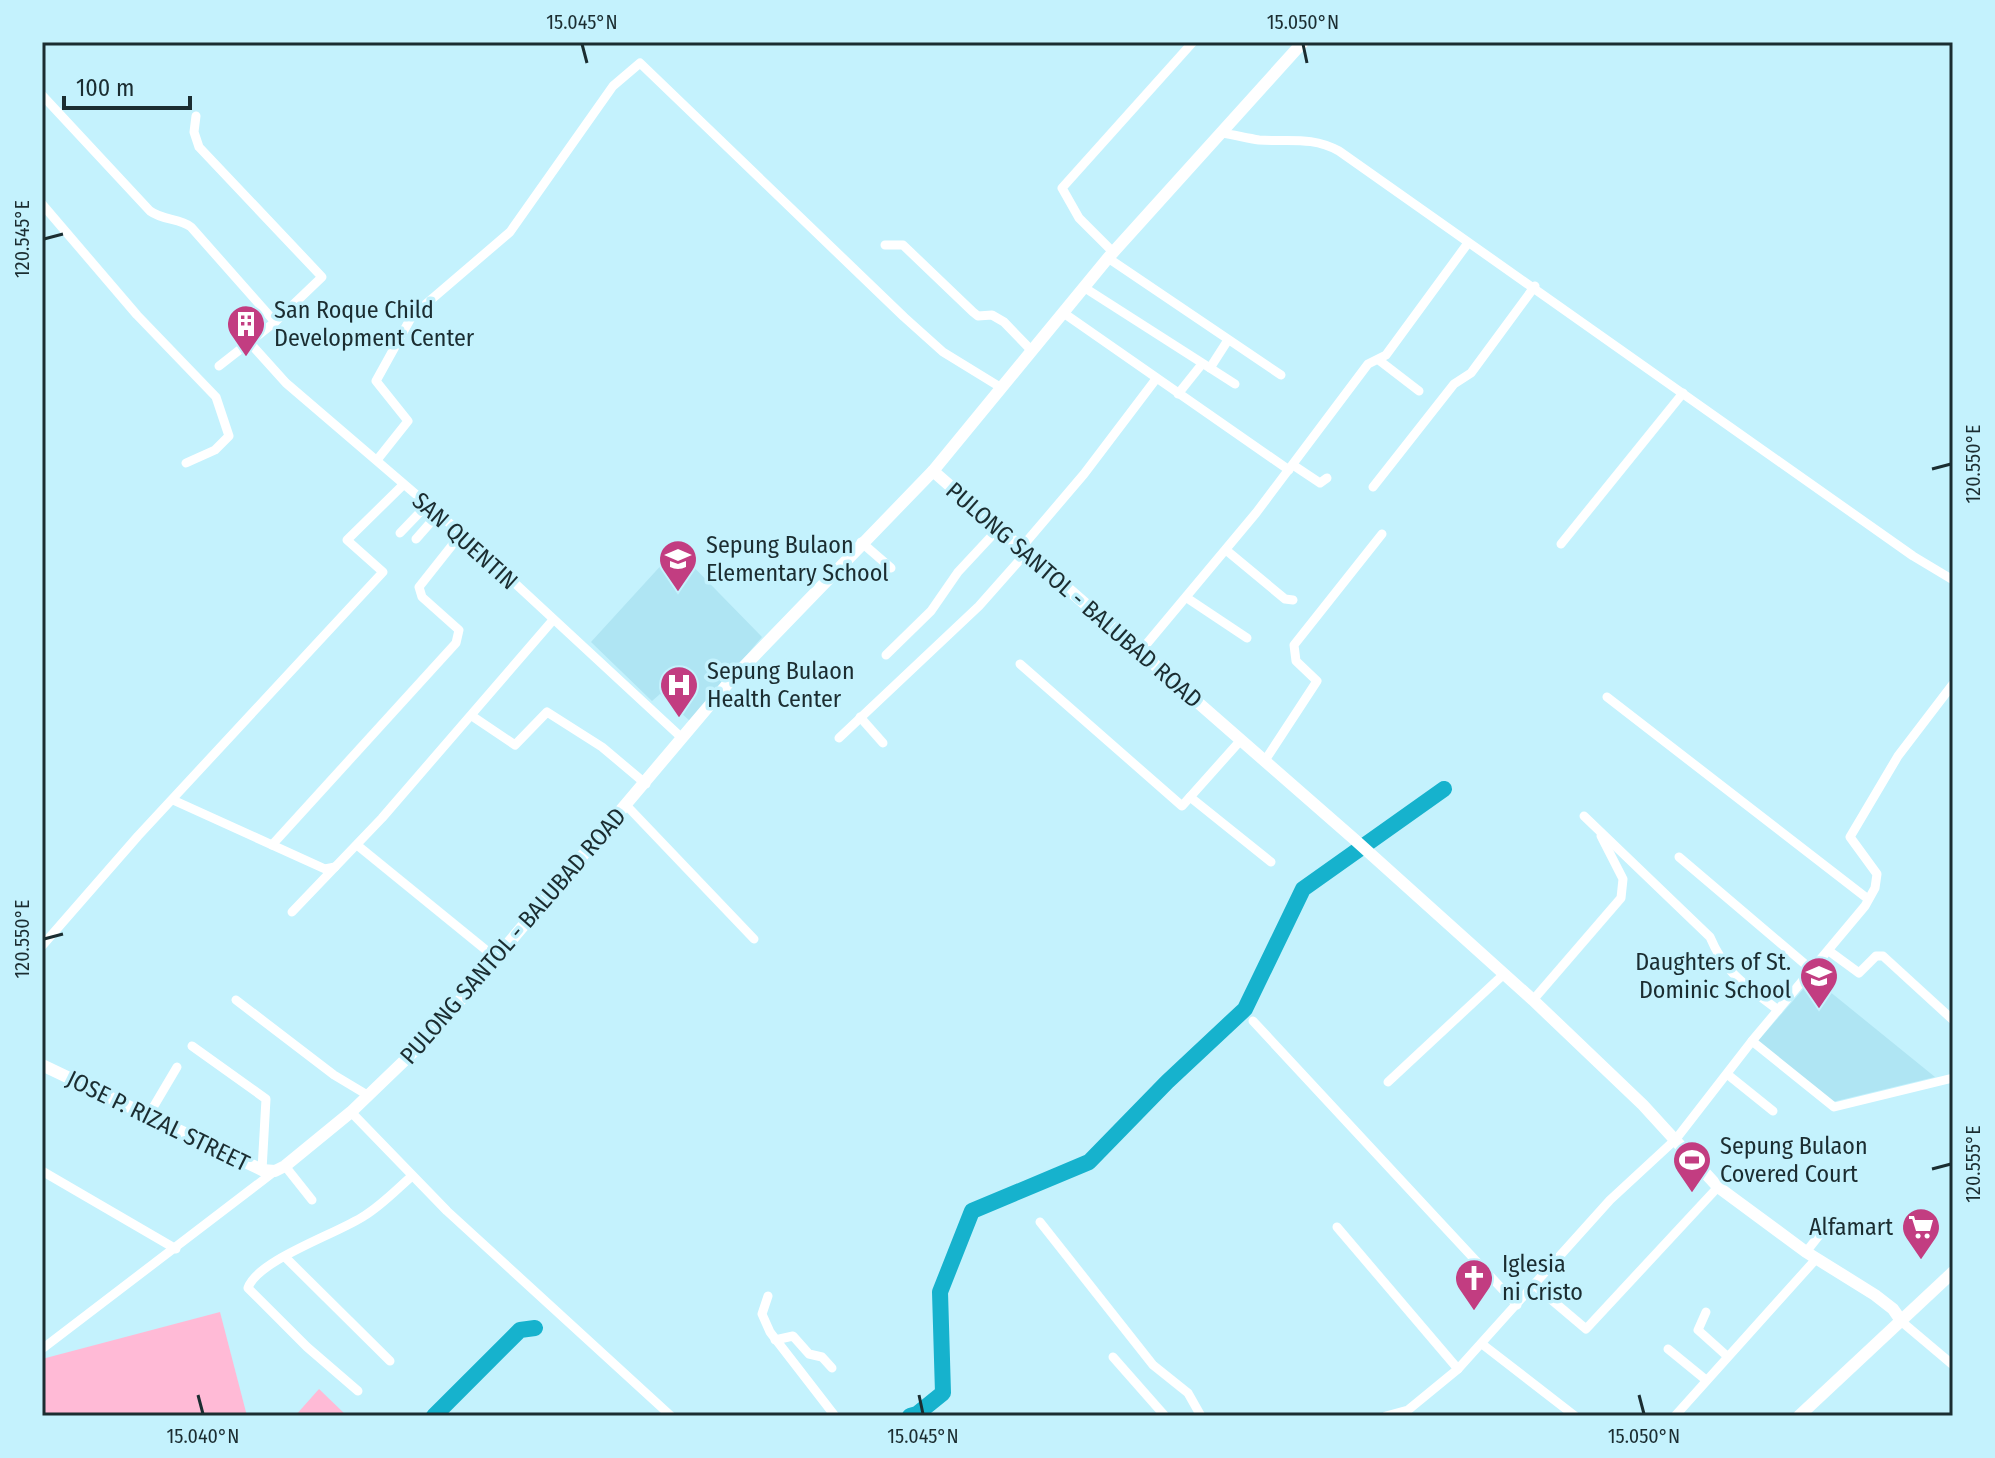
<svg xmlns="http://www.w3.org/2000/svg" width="1995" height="1458" font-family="'Fira Sans Condensed',sans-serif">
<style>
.built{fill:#afe5f3}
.green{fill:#ffbad6}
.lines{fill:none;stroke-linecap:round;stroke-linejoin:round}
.river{stroke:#16b2cd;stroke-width:16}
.street{stroke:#fff;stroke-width:9}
.secondary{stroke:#fff;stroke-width:12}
.ticks{fill:none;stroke:#1b2d31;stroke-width:3}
.labels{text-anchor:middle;stroke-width:7;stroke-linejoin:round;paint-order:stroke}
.poi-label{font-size:24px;fill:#1b2d31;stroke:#c4f2fd;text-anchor:start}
.street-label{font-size:24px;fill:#1b2d31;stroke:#c4f2fd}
.neatline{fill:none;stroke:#1b2d31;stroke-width:3}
.ticks-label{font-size:20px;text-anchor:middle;fill:#1b2d31}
</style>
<rect width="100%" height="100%" fill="#c4f2fd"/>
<!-- built -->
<g class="built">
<path d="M676 549 762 637 690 721 660 694 652 701 591 642Z"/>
<path d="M1813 978 1935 1077 1828 1103 1757 1042Z"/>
</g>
<!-- green -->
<g class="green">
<path d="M220 1312 247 1416H42V1359Z"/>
<path d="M319 1389 347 1416H295Z"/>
</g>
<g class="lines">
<!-- river -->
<g class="river">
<path d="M434 1416 520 1330 535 1328"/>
<path d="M910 1416 917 1414 943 1393 940 1292 972 1211 1089 1162 1167 1082 1245 1009 1303 889 1444 789"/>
</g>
<!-- street -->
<g class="street">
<path d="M42 95 150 211C164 221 179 218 191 227L275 322"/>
<path d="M196 116 194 132 199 147 322 277 275 322 219 366"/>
<path d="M1222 133C1234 135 1247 138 1259 140 1289 142 1312 136 1339 151L1913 556 1953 580"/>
<path d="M42 204 137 315 216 397 229 436 215 450 186 463"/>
<path d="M885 245H903L973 312 978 316 992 315 1004 322 1032 351"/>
<path d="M1114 253 1079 218 1062 188 1193 42"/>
<path d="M1108 258 1281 375"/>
<path d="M1085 288 1235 384"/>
<path d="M1065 314 1289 470"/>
<path d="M250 343 286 383 454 527 682 738"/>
<path d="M1380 361 1419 391"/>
<path d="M1210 368 1228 340"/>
<path d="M1178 394 1202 364"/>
<path d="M377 460 408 421 376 381 412 316 510 232 613 86 640 63 904 317 943 352 1000 387"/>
<path d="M1293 465 1320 483 1327 478"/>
<path d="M1373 487 1454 384 1471 373 1535 286"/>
<path d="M400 533 427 505"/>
<path d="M416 539 438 514"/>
<path d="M861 542 891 568"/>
<path d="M1561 544 1683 393"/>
<path d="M1021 548 1084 474 1156 379"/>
<path d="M1226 550 1285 599 1293 600"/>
<path d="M1187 598 1247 638"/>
<path d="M1139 653 1256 513 1368 364 1386 355 1468 243"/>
<path d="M886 655 931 611 958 572 999 528"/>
<path d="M1020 664 1182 806 1240 741"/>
<path d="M1607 697 1868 899"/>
<path d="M472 716 515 745 547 712 602 747 646 784"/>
<path d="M860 717 883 743"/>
<path d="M839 738 979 606 1026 553"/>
<path d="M1264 762 1317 681 1296 661 1294 645 1382 534"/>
<path d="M1190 797 1271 862"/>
<path d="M173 800 325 869 335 867"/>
<path d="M627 806 754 939"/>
<path d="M1584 816 1710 937C1726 975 1746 985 1778 1010"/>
<path d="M272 845 456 643 459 630 422 597 419 587 461 534"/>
<path d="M357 845 497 959"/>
<path d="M1679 857 1812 970"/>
<path d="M292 912 382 818 553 620"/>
<path d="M42 946 138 836 383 572 347 540 403 485"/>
<path d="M1829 951 1859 973 1876 956H1883L1953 1020"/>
<path d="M236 1000 334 1075 369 1096"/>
<path d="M1533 1000 1621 898 1623 879 1601 836"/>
<path d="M1253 1021 1517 1305"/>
<path d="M1752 1041 1834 1107 1953 1078"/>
<path d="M192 1046 266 1099 262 1170"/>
<path d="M1727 1074 1773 1111"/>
<path d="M1388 1082 1504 974"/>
<path d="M351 1112 447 1211 671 1416"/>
<path d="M148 1116 177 1067"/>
<path d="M285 1166 312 1200"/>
<path d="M42 1171 176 1249"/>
<path d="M1040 1222 1153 1365 1188 1393 1201 1416"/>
<path d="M1337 1227 1458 1369"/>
<path d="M1806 1252 1832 1219"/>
<path d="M285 1257 390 1361"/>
<path d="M1534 1285 1586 1329 1718 1187"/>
<path d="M768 1296 762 1314 770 1332 835 1416"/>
<path d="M1706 1312 1698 1330 1727 1356"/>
<path d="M1902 1322 1953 1365"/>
<path d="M775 1340 793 1336 809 1354 822 1357 832 1368"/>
<path d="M1482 1344 1575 1416"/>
<path d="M42 1349 275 1171"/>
<path d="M1668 1349 1706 1380"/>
<path d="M1113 1357 1165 1416"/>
<path d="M358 1391 307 1347 248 1288C257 1260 339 1233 364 1216 382 1205 397 1189 412 1176"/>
<path d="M1386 1416 1408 1410 1458 1369 1610 1200 1676 1139 1752 1041 1865 906 1875 888 1877 874 1850 837 1898 756 1953 684"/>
<path d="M1675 1416 1816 1259"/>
</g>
<!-- secondary -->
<g class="secondary">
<path d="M933 471 1354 839 1533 1000 1643 1105 1718 1187 1806 1252 1875 1295 1893 1309 1902 1322"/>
<path d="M42 1065 262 1170 275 1171 285 1166 351 1112 431 1035 730 681 933 471 1108 258 1303 42"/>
<path d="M1799 1416 1953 1272"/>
</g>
</g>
<!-- ticks -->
<path class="ticks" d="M582 44 587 63M1303 44 1307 63M44 239 63 234M1932 469 1951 464M44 939 63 934M1932 1169 1951 1164M198 1395 203 1414M919 1395 923 1414M1639 1395 1644 1414"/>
<!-- icons -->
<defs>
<symbol id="building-pin" viewBox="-11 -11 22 30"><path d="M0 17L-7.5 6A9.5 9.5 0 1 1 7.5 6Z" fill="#c23d81" stroke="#c4f2fd"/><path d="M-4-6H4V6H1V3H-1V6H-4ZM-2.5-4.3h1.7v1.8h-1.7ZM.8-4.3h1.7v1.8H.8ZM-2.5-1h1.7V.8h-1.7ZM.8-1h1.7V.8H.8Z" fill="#fff"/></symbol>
<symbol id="school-pin" viewBox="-11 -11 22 30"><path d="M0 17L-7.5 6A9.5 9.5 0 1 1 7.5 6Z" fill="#c23d81" stroke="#c4f2fd"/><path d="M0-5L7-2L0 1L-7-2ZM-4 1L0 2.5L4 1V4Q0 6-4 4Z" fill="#fff"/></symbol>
<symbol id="hospital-pin" viewBox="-11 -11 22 30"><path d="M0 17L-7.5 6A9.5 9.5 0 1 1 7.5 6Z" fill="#c23d81" stroke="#c4f2fd"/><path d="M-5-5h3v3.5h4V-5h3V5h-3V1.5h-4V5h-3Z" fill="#fff"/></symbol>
<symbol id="stadium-pin" viewBox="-11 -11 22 30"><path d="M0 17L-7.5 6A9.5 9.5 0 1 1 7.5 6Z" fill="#c23d81" stroke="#c4f2fd"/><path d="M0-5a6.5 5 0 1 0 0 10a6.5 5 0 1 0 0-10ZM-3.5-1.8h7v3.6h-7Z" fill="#fff"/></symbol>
<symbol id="supermarket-pin" viewBox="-11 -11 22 30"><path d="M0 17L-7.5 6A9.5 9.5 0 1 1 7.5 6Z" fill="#c23d81" stroke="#c4f2fd"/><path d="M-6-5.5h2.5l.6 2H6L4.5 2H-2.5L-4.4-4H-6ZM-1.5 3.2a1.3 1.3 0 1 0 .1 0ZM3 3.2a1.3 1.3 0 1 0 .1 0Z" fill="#fff"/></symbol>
<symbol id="church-pin" viewBox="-11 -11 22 30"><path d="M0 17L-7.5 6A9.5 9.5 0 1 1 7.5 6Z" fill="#c23d81" stroke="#c4f2fd"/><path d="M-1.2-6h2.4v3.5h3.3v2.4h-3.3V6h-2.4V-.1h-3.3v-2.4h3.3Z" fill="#fff"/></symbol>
</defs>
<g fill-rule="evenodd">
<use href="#building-pin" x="224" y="302" width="44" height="60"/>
<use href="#school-pin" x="656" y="537" width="44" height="60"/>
<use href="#hospital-pin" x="657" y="663" width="44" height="60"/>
<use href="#school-pin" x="1797" y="954" width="44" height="60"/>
<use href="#stadium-pin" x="1670" y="1138" width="44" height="60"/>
<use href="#supermarket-pin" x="1899" y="1205" width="44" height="60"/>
<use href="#church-pin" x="1452" y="1256" width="44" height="60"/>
</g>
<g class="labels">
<!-- poi labels -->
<g class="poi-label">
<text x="274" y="318">San Roque Child<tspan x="274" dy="28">Development Center</tspan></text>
<text x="706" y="553">Sepung Bulaon<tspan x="706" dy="28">Elementary School</tspan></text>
<text x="707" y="679">Sepung Bulaon<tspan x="707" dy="28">Health Center</tspan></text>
<text x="1791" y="970" text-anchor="end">Daughters of St.<tspan x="1791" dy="28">Dominic School</tspan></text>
<text x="1720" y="1154">Sepung Bulaon<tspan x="1720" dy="28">Covered Court</tspan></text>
<text x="1893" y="1235" text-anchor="end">Alfamart</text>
<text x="1502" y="1272">Iglesia<tspan x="1502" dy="28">ni Cristo</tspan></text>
</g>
<!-- street labels -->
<g class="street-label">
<text transform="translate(465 541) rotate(42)" y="8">SAN QUENTIN</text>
<text transform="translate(1074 595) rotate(41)" y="8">PULONG SANTOL - BALUBAD ROAD</text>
<text transform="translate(513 936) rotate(-49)" y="8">PULONG SANTOL - BALUBAD ROAD</text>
<text transform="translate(158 1121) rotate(26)" y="8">JOSE P. RIZAL STREET</text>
</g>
</g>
<!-- border -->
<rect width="1995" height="1458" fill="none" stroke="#c4f2fd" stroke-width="88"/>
<!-- scale -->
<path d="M64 96v12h126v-12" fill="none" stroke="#1b2d31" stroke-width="4"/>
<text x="76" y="96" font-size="24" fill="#1b2d31" stroke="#c4f2fd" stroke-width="6" paint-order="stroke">100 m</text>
<rect x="44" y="44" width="1907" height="1370" class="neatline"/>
<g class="ticks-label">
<text x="582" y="29">15.045°N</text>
<text x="1303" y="29">15.050°N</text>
<text transform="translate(22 239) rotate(-90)" y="7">120.545°E</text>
<text transform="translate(1973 464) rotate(-90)" y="7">120.550°E</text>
<text transform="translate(22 939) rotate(-90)" y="7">120.550°E</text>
<text transform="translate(1973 1164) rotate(-90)" y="7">120.555°E</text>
<text x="203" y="1443">15.040°N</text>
<text x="923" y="1443">15.045°N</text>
<text x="1644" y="1443">15.050°N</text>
</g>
</svg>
